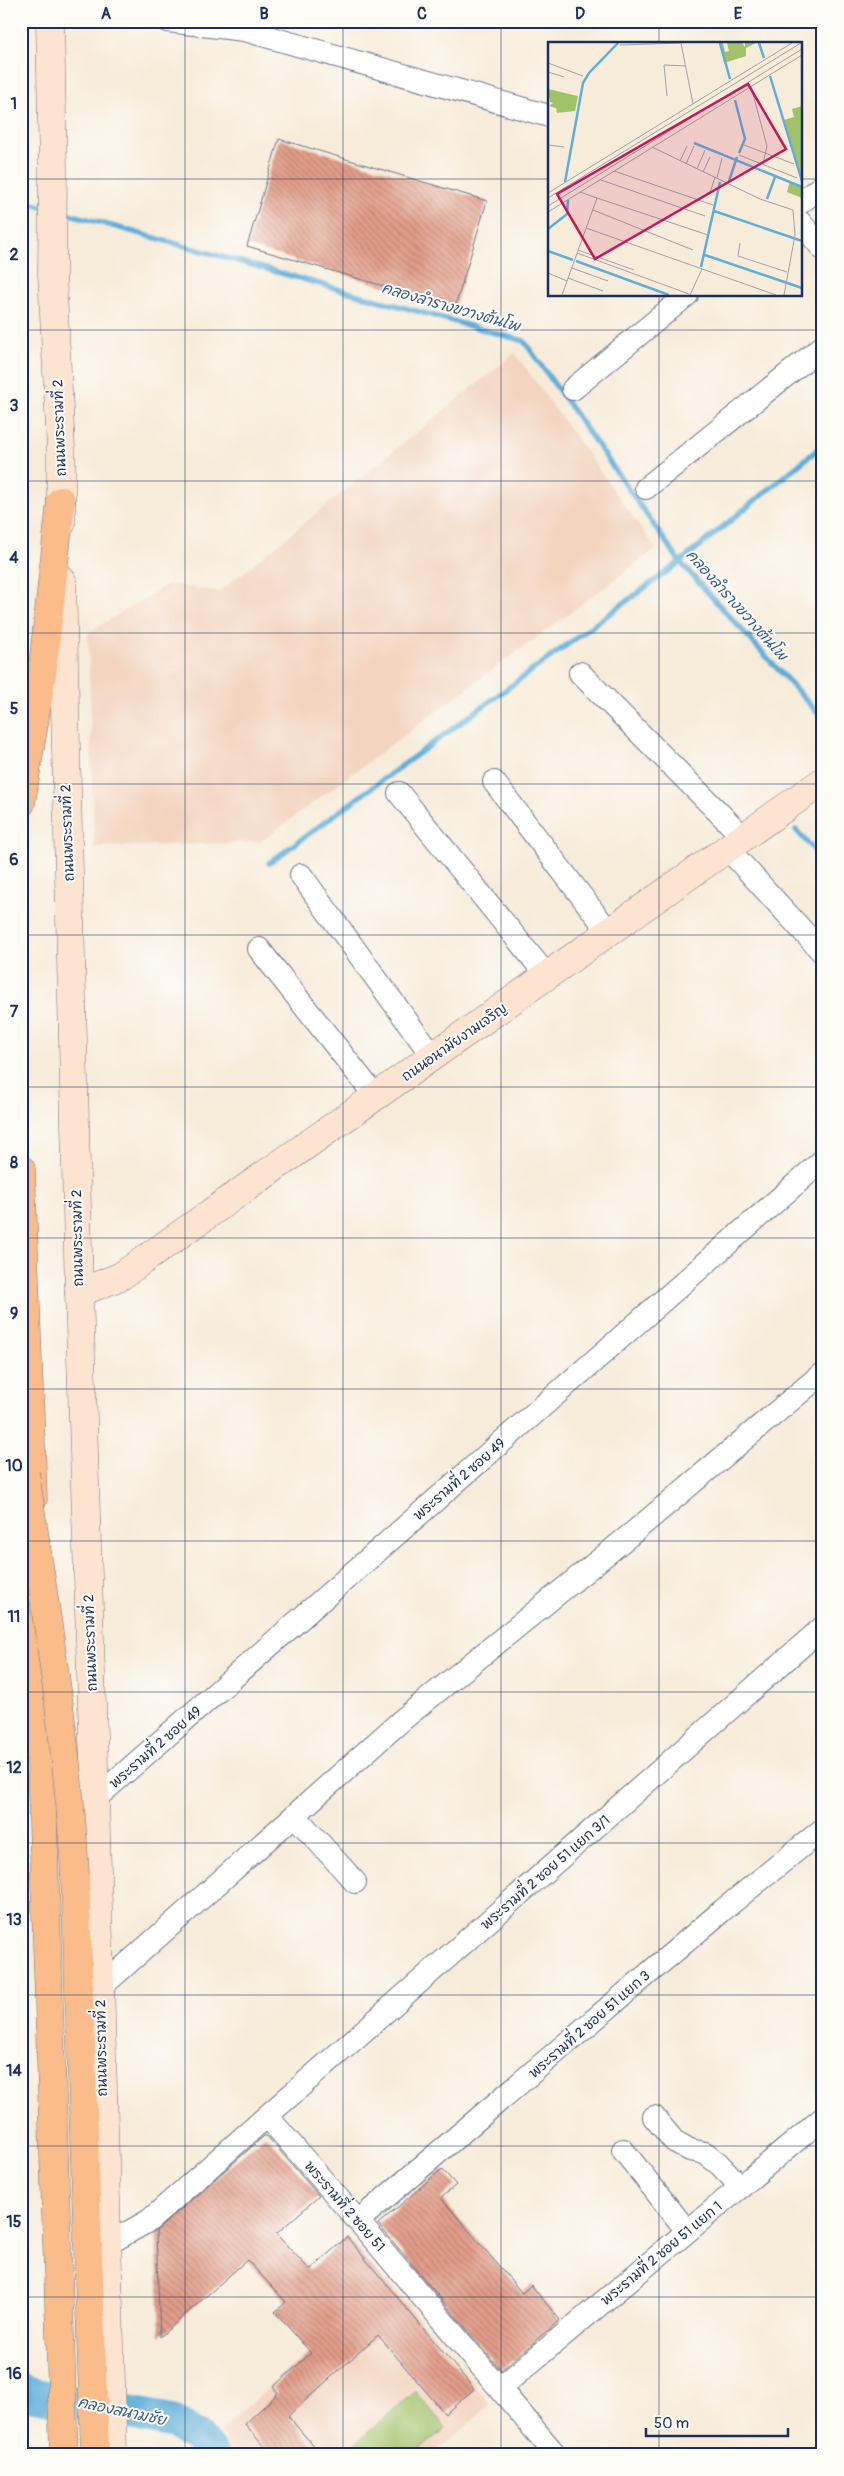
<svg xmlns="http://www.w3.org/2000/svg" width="844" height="2476" font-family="Pangolin,'Playpen Sans Thai',sans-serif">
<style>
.built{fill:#f3d4bf}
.garden{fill:#a2c26a;stroke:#5e7864}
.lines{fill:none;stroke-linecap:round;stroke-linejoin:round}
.stream{stroke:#5faed9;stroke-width:5.5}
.river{stroke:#5faed9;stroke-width:34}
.building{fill:url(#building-back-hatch)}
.street-casing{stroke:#687189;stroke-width:24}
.secondary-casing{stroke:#687189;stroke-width:29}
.highway-casing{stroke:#687189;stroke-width:29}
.street{stroke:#fff;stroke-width:22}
.secondary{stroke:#fde4d0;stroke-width:28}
.highway{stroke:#f9bc8a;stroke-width:28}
.highway-bridge-casing{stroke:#687189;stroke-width:29;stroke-linecap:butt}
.highway-bridge{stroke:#f9bc8a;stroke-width:28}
.grid{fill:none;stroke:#1b2f5e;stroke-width:1;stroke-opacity:0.55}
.labels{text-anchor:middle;stroke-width:4;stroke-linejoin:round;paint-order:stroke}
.street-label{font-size:14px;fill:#1b2f5e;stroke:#fdfcf7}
.water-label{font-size:15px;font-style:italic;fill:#335b89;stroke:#fdfcf7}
.inset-river{fill:none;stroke:#5faed9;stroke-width:2.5}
.inset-road{fill:none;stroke:#9fa0a8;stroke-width:1}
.view{fill:#c2185b;fill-opacity:0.15;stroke:#c2185b;stroke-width:2.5}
.inset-edge{fill:none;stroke:#1b2f5e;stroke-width:2.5}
.neatline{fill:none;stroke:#1b2f5e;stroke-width:2}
.grid-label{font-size:16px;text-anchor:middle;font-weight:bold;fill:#1b2f5e}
</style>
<defs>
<pattern id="building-back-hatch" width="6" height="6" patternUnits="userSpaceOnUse" patternTransform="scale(1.25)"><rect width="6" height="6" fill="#e39e89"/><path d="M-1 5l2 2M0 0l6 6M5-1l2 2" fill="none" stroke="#b78173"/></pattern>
</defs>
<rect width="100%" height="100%" fill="#fdfcf7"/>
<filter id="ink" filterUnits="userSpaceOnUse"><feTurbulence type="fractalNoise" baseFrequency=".02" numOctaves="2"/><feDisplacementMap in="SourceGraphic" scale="10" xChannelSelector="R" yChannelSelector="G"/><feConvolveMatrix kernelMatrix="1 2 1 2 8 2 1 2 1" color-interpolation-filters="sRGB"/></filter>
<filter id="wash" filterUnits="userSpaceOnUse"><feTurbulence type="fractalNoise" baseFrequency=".0096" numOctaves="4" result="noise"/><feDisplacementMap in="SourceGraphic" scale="20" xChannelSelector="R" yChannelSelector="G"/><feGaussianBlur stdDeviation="1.12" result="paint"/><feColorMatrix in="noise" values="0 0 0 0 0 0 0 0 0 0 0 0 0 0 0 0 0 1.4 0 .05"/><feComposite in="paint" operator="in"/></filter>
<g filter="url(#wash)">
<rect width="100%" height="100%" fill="#f7ecda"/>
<!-- built -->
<g class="built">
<path d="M515 353 656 549 260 842 94 847 88 633 168 584 219 592Z"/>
<path d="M389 2281 491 2405 432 2455H232L220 2431Z"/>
</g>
<!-- garden -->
<path class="garden" d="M415 2391 446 2428 414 2455H343Z"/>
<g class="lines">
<!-- stream -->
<g class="stream">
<path d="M21 201 45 207"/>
<path d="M59 211 524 341 680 562 823 719"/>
<path d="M796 830 823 860"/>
<path d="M269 863 680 562 823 445"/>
</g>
<!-- river -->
<path class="river" d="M21 2390 29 2394 171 2421 197 2437 212 2455"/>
</g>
<g id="blocks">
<!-- building -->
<g class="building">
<path d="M279 139 487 201 455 307 247 246Z"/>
<path d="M264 2136H267L319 2196 276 2234 310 2270 347 2237 474 2389 445 2414 378 2335 288 2416 321 2455H271L245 2424 278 2393 273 2387 311 2353 275 2312 286 2302 247 2260 160 2337 156 2231Z"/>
<path d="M442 2169 456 2185 441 2198 522 2293 531 2285 560 2320 501 2370 378 2224Z"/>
</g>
</g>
</g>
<g filter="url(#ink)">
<use href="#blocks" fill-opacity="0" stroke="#687189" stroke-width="1"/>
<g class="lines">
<defs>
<g id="street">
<path d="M168 21 244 30 549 116"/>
<path d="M800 203 823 185"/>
<path d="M800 222 823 249"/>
<path d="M573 389 687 295"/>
<path d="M646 488 823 346"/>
<path d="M580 673 743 837"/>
<path d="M494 782 609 932"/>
<path d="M399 793 547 976"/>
<path d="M727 848 823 953"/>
<path d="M301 875 433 1057"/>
<path d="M259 949 376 1097"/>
<path d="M95 1799 823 1160"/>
<path d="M295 1816 355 1882"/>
<path d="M100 1988 402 1720 635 1531 823 1373"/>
<path d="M267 2116 823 1627"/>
<path d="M654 2117 674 2141 690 2150 705 2153 719 2164 741 2187"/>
<path d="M623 2150 687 2231"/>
<path d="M358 2221 723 1910 823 1829"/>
<path d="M106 2245 150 2220 267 2116 358 2221 556 2455"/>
<path d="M500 2388 823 2118"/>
</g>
<g id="secondary">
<path d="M50 21 53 170 52 274 61 449V524"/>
<path d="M62 580 79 1293 95 1799 113 2455"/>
<path d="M79 1293 121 1276 823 781"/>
</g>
<g id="highway">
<path d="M21 803 42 674 61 501"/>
<path d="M21 1169 33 1499"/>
<path d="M27 1550 30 1632"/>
<path d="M36 1612 64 2455"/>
<path d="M75 1875 95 2455"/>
</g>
</defs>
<!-- street casing -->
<use href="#street" class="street-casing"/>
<!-- secondary casing -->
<use href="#secondary" class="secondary-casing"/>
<!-- highway casing -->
<use href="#highway" class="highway-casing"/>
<!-- street -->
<use href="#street" class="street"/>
<!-- secondary -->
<use href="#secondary" class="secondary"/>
<!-- highway -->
<use href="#highway" class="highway"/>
<defs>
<path id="highway-bridge" d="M25 1473C45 1607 68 1740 75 1875"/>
</defs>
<!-- highway-bridge casing -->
<use href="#highway-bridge" class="highway-bridge-casing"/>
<!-- highway-bridge -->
<use href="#highway-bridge" class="highway-bridge"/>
</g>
</g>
<!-- grid -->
<path class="grid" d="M185 21V2455M343 21V2455M501 21V2455M659 21V44M21 179H549M800 179H823M659 295V2455M21 330H823M21 481H823M21 633H823M21 784H823M21 935H823M21 1087H823M21 1238H823M21 1389H823M21 1541H823M21 1692H823M21 1843H823M21 1995H823M21 2146H823M21 2297H823"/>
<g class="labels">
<!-- street labels -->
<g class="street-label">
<text transform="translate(59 428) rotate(-92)" y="5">ถนนพระรามที่ 2</text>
<text transform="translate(67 833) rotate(-92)" y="5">ถนนพระรามที่ 2</text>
<text transform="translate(454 1042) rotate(-35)" y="5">ถนนอนามัยงามเจริญ</text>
<text transform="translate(77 1238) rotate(-91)" y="5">ถนนพระรามที่ 2</text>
<text transform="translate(459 1479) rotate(-41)" y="5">พระรามที่ 2 ซอย 49</text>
<text transform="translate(90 1643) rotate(-92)" y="5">ถนนพระรามที่ 2</text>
<text transform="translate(155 1747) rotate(-41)" y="5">พระรามที่ 2 ซอย 49</text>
<text transform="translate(545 1872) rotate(-41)" y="5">พระรามที่ 2 ซอย 51 แยก 3/1</text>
<text transform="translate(589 2024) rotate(-41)" y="5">พระรามที่ 2 ซอย 51 แยก 3</text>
<text transform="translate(101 2048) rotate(-91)" y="5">ถนนพระรามที่ 2</text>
<text transform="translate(345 2206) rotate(49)" y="5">พระรามที่ 2 ซอย 51</text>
<text transform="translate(661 2253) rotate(-40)" y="5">พระรามที่ 2 ซอย 51 แยก 1</text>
</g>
<!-- water labels -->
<g class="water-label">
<text transform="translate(451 307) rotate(16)" y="5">คลองลำรางขวางต้นโพ</text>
<text transform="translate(737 605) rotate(48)" y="5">คลองลำรางขวางต้นโพ</text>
<text transform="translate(122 2411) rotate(12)" y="5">คลองสนามชัย</text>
</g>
</g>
<!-- overview -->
<g transform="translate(548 42)">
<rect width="254" height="254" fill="#f7ecda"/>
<path d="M0 47 30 54 27 69 9 71 8 66 1 64 5 61 2 60Z" fill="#a2c26a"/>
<path d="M171 1H175L177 10 181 9 179 1H194L197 5V1H208L198 6V14L176 21ZM242 139 254 144V156L239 150Z" fill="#a2c26a"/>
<path d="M254 64V136L236 78 246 75 244 67Z" fill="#a2c26a"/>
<path class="inset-river" d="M172 1 182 37M211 1 216 16M222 34 254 139M187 58 197 97 191 111M146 101 254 145M181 139 189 115M17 140 35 41 41 31 70 1M219 157 227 135M166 169 254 199M0 187 19 172 20 158M0 209 25 218M157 213 254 246M28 219 121 253M153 225 172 140"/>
<path class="inset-road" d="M133 1 145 62M72 3 132 1M0 21 35 34M0 30 16 35M203 45 219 104 215 122M119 54 116 23 138 24M0 103 16 105M196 103 246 122M104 105 212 157 245 168 247 193 236 253M191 113 249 136M132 119 139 104M138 122 146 104M149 127 157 108M66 129 165 163M155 130 162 115M169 136 174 116M53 138 157 174M0 151 244 1M159 151H162L167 135M0 156 253 1M49 156 160 193M0 164 254 7M45 168 145 208M0 170 254 13M38 186 228 253M192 201 190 214 239 230M30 208 86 228M29 211 141 252M24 226 60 239M0 231 19 239M20 236 55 249M14 253 49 156 32 150M142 253 154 227"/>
<path class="view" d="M200 42 238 107 47 217 9 152Z"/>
<rect width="254" height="254" class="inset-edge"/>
</g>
<!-- margin -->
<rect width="844" height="2476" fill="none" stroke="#fdfcf7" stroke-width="55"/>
<!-- scale -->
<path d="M646 2428v8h142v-8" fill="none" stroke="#1b2f5e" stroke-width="2.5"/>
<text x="654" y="2428" font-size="15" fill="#1b2f5e" stroke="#fdfcf7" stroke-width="4" paint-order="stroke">50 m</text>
<rect x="28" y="28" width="788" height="2420" class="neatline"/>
<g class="grid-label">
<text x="106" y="19">A</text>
<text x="264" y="19">B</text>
<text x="422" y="19">C</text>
<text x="580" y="19">D</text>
<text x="738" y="19">E</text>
<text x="14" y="109">1</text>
<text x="14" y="260">2</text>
<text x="14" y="411">3</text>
<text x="14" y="563">4</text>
<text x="14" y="714">5</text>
<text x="14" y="865">6</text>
<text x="14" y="1017">7</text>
<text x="14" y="1168">8</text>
<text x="14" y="1319">9</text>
<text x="14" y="1471">10</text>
<text x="14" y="1622">11</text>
<text x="14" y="1773">12</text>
<text x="14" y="1925">13</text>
<text x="14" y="2076">14</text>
<text x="14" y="2227">15</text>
<text x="14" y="2379">16</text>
</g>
</svg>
